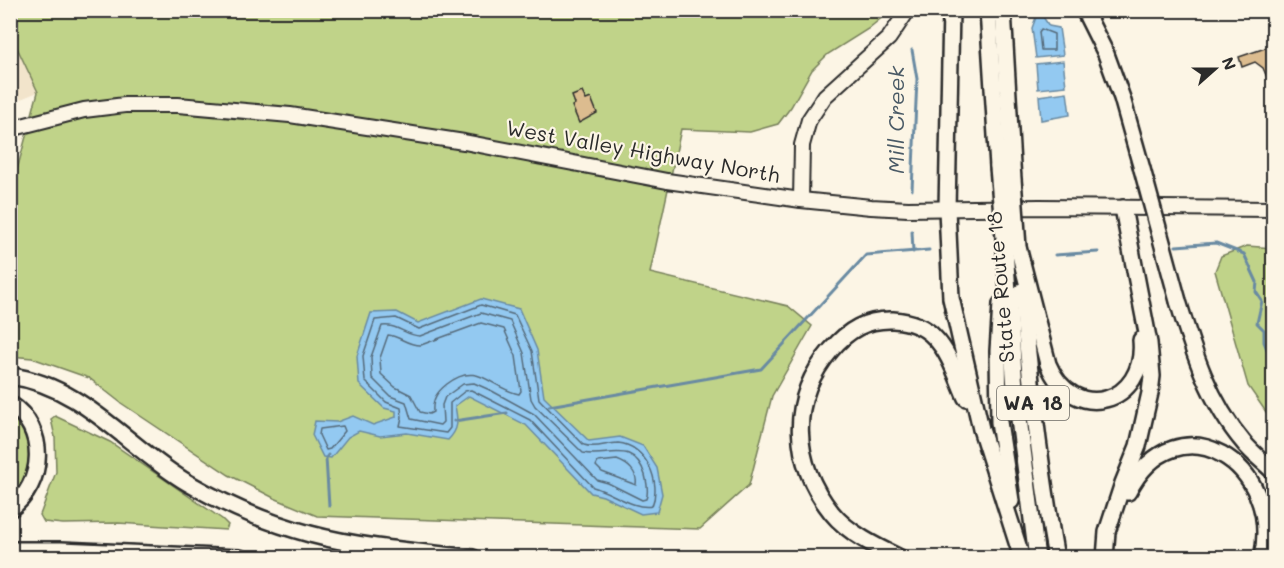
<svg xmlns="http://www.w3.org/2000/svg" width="1284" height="568" font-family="Mali,sans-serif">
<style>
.built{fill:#f2e4cb}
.green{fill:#c0d389;stroke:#767f5a;stroke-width:1.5}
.water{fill:#93c9f1;stroke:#698aa2;stroke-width:1.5}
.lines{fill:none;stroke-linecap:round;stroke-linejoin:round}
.shore{stroke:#556a7a;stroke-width:1.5}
.stream{stroke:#698aa2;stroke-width:3}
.building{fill:#dcbc8f;stroke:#2b2b2b;stroke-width:1.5}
.major-casing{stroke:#2b2b2b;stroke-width:18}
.highway-casing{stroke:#2b2b2b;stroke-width:20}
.major{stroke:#fcf5e5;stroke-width:14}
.highway{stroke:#fcf5e5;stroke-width:15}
.highway-bridge-casing{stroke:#2b2b2b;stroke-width:20;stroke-linecap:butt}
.highway-bridge{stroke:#fcf5e5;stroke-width:15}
.labels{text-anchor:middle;stroke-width:4.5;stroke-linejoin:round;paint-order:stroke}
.shield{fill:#fcf5e5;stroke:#6a6863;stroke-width:1.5}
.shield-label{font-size:20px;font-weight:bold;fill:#2b2b2b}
.street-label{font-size:21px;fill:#2b2b2b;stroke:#fcf5e5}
.water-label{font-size:22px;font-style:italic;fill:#4a5a66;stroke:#fcf5e5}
</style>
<rect width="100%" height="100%" fill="#fcf5e5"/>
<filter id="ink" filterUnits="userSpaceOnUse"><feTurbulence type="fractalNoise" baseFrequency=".0167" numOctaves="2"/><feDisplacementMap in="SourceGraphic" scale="12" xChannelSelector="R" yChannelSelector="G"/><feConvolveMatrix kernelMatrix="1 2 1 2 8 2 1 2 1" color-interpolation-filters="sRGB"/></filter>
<g filter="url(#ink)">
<!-- built -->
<path class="built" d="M10 35 38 92 11 103H10Z"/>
<!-- green -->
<g class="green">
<path d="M11 10 890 11 868 29 828 54 812 70 791 107 778 124 750 132 681 129 650 273 788 306 812 326 772 396 749 485 700 529 317 516 274 498 229 475 121 403 89 378 32 358 11 356V192L38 92 11 35Z"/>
<path d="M1247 246 1273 248V422L1248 386 1215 271 1221 256Z"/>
<path d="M10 412C14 417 20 422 23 427 35 448 29 480 11 495Z"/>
<path d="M55 416 110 442 222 519 228 525 226 530 118 523 63 524 44 522 40 515 56 472 55 437 51 419Z"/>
</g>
<!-- water -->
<g class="water">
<path d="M1038 12H1040L1049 26 1059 28 1063 55 1036 58 1032 28Z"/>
<path d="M1063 61 1066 86 1038 89 1036 64Z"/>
<path d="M1067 92 1070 115 1041 120 1039 96Z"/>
<path d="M481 299 519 309 537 350 544 397 589 441 620 437 643 446 657 468 662 494 657 512 641 514 603 496 591 493 526 425 469 396 455 406C458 421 459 429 448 440L407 433 380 436 359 431 348 437 331 458 323 457 312 435 315 421 337 422 353 416 373 425 396 417V411L384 408 359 384 357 356 371 313 397 312 418 323Z"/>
</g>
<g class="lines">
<!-- shore -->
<g class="shore">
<path d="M1041 29 1054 34V50H1041L1039 32Z"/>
<path d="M481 305 515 315 532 351 539 399 584 445C595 449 607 443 618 443 646 445 662 482 652 506 634 510 612 492 593 487L530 420 471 390 465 391 450 403V428L446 433 400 426 402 417 401 408 386 402 365 381 363 356 375 320 396 318 419 329Z"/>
<path d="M481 313 510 321 524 353 531 399 535 406 583 453C607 459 633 438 645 475 647 483 649 492 646 499L642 500 608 483 597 480 534 414 492 391 474 383 463 384 445 397 442 405 443 422 440 425 411 419 406 402 390 396 372 378 371 357 382 326C399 324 405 336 420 336Z"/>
<path d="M481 323 504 329 516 356 521 391 519 394C490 388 478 360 447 384 437 392 432 399 433 412L429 414 420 412 411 395 395 387 381 374 380 358 388 335C400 336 408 346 421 345Z"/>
<path d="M343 426 345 431 330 449 326 450 319 435 320 429Z"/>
<path d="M617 460C628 464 638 472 636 485L602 472 596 466 598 462Z"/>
</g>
<!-- stream -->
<g class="stream">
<path d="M912 190 917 79 912 50"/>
<path d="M912 231 913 252"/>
<path d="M1176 246 1216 243 1244 254 1257 282 1256 292 1262 301 1257 323 1264 330V342L1274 366"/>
<path d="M1055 255 1098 252"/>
<path d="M549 406 761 369 866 255 929 250"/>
<path d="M454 421 507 413"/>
<path d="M328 455 326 458 329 506"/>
</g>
</g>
<!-- building -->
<g class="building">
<path d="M1274 45V75L1267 77 1263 68 1255 62 1242 67 1239 57Z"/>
<path d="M582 92 586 100 591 98 597 113 579 123 572 106 575 104 572 96Z"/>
</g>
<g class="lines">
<defs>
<g id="major">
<path d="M10 129 84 110 125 105H178L290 115 464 142 667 181 801 200 871 207 908 209 1039 207 1274 209"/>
<path d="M801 200 802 145 809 120 825 96 889 38 908 10"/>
</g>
<g id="highway">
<path d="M951 10 947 209 951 298 981 429 1022 558"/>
<path d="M988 10 998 167"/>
<path d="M1003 10 1012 165"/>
<path d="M1084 10 1106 54 1122 98 1142 169"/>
<path d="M1018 247 1048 364C1073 425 1147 404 1141 340"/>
<path d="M1005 250 1015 388 1037 558"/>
<path d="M1022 291C1030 381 1040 469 1056 558"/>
<path d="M1178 301C1193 351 1209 402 1244 443 1252 453 1264 462 1274 472"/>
<path d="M1001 304 998 351 999 422 1011 501"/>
<path d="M10 376C83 385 128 448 188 483 226 505 268 523 310 534 362 548 419 552 473 558"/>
<path d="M10 404C48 428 45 484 10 509"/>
<path d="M1128 492C1177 397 1284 464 1262 558"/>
<path d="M10 550H61L240 558"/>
<path d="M900 558C877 547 848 533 832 513 792 463 788 400 831 350 848 330 866 319 893 320 908 321 924 326 934 337 950 353 957 378 966 398"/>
<path d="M1105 558 1107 532 1123 483 1138 446 1150 393 1152 376 1149 343 1123 208"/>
</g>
</defs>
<!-- major casing -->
<use href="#major" class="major-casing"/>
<!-- highway casing -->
<use href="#highway" class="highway-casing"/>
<!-- major -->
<use href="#major" class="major"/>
<!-- highway -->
<use href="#highway" class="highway"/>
<defs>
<g id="highway-bridge">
<path d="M1012 165 1018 247"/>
<path d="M998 167 1005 250"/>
<path d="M1142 169 1178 301"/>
</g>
</defs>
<!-- highway-bridge casing -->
<use href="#highway-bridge" class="highway-bridge-casing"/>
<!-- highway-bridge -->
<use href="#highway-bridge" class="highway-bridge"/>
</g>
</g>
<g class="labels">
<!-- shield labels -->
<rect class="shield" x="997" y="386" width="72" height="34" rx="4.5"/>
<g class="shield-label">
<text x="1033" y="410">WA 18</text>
</g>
<!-- street labels -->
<g class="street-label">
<text transform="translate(643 152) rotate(10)" y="7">West Valley Highway North</text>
<text transform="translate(1001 287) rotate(-95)" y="7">State Route 18</text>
</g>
<!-- water labels -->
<g class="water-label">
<text transform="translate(896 120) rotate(-90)" y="8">Mill Creek</text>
</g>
</g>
<!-- margin -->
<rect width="1284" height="568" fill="none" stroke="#fcf5e5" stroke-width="36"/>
<rect x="18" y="18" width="1248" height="532" fill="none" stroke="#2b2b2b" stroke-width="2" filter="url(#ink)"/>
<!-- north arrow -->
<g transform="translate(1215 69) rotate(69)" stroke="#fcf5e5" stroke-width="4.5" paint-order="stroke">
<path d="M0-4.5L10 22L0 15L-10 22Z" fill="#2b2b2b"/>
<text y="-9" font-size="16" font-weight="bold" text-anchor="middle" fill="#2b2b2b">N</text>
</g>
</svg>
